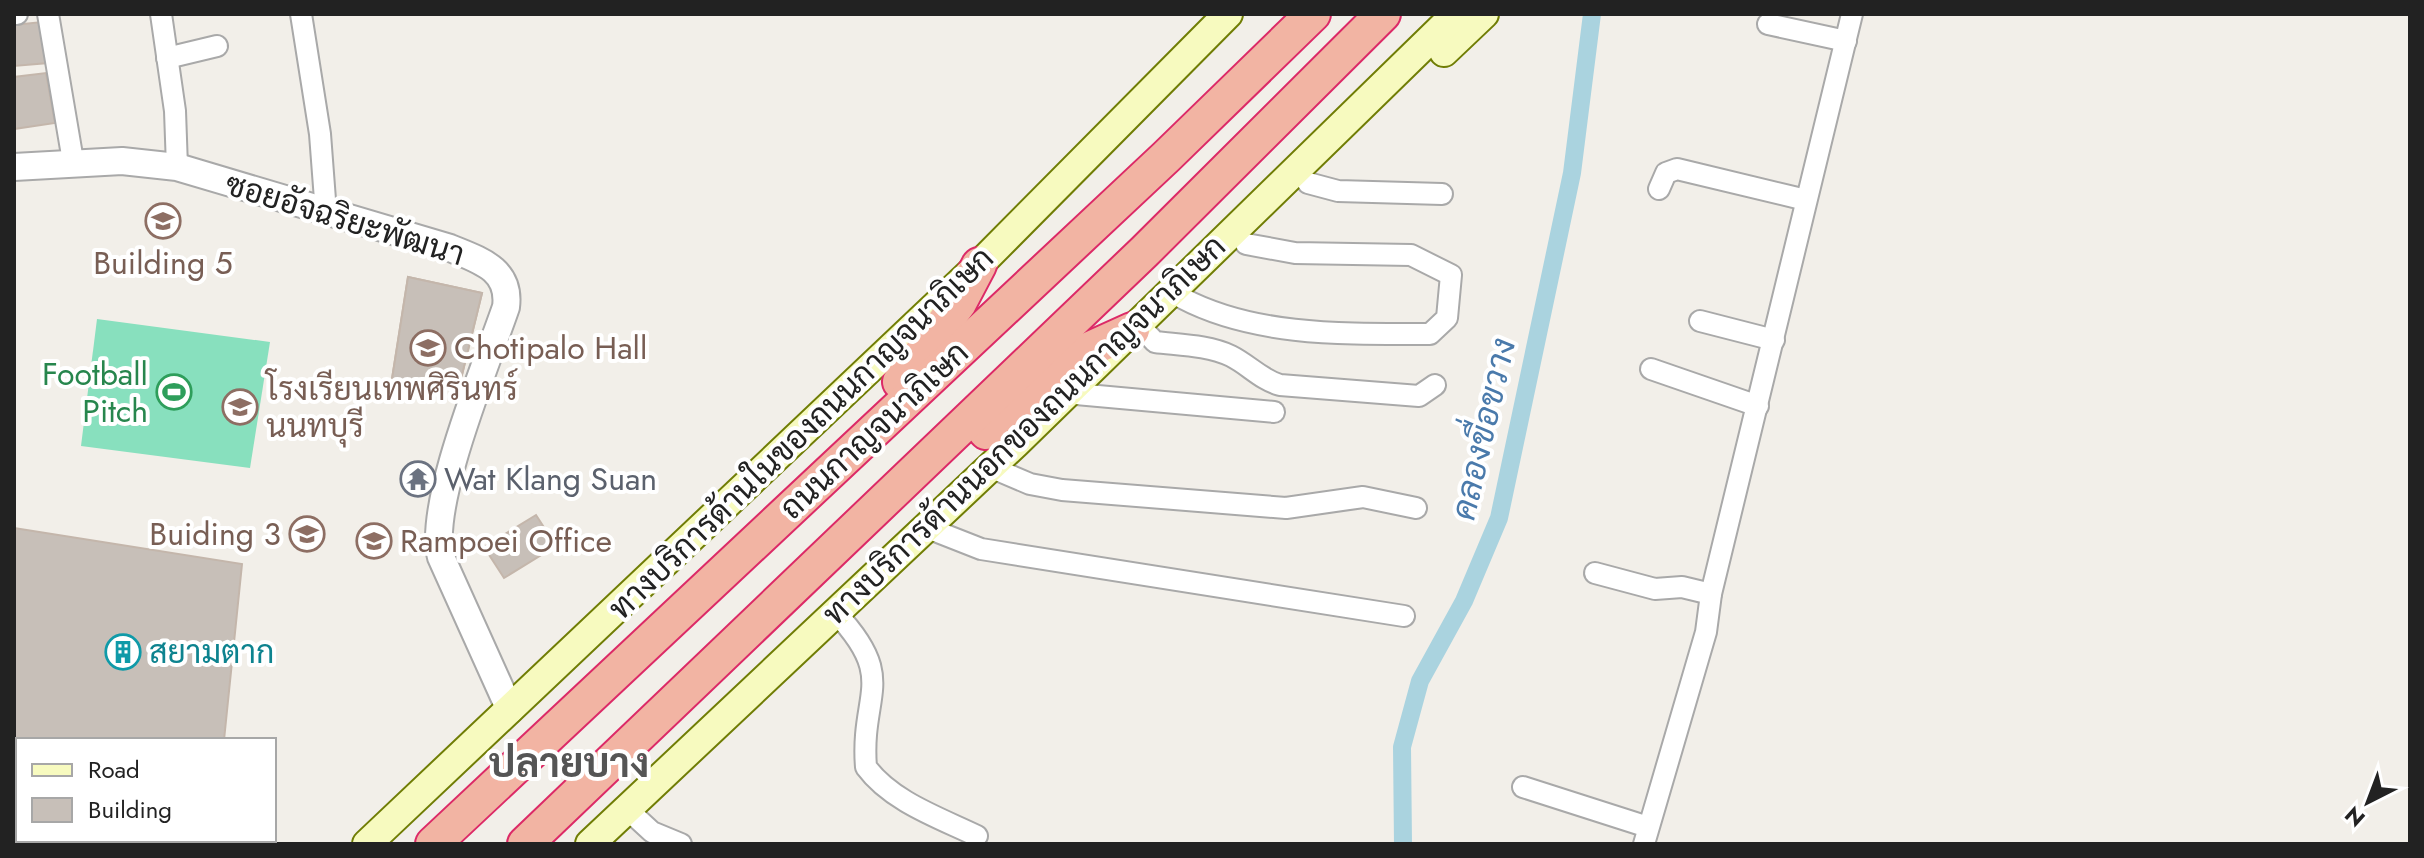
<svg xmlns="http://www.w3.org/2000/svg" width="2424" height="858" font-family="Jost,Sarabun,sans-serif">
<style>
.pitch{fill:#88e0be}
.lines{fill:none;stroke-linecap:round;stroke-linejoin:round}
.canal{stroke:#aad3df;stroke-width:18}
.building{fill:#c7bfb8;stroke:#c4b6ab;stroke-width:2}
.minor-casing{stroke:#a9a9a9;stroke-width:24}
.tertiary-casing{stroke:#a9a9a9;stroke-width:30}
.secondary-casing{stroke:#707d05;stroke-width:32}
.trunk-casing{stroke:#dc2a67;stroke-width:38}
.minor{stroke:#fff;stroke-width:20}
.tertiary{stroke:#fff;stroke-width:26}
.secondary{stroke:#f7fabf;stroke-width:28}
.trunk{stroke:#f2b4a3;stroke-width:34}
.labels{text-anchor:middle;stroke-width:8;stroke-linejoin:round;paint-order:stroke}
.street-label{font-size:32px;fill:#222;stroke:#fff}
.education-label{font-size:32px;fill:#785e54;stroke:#fff;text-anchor:start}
.leisure-label{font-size:32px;fill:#27864d;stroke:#fff;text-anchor:end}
.worship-label{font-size:32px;fill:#5b616d;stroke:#fff;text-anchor:start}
.culture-label{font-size:32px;fill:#0d838f;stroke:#fff;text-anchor:start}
.water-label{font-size:34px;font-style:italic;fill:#4a7aab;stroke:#fff}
.district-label{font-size:40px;font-weight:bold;fill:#555;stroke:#fff}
</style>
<rect width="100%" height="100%" fill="#f2efe9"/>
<!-- pitch -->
<path class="pitch" d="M97 319 270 342 250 468 81 446Z"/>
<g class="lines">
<!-- canal -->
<path class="canal" d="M1403 844 1402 747 1420 681 1464 601 1499 518 1572 173 1592 14"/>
</g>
<!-- building -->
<g class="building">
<path d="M42 22 48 63 14 66V25Z"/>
<path d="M46 73 55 123 14 129V77Z"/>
<path d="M408 277 482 293 458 391 392 379Z"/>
<path d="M408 277 482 293 458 391 392 379Z"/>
<path d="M536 515 556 546 504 578 484 547Z"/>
<path d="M14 528 242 564 224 740H18V840H213V844H14Z"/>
</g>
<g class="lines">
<defs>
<g id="minor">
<path d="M14 14H17"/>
<path d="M48 14 73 161"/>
<path d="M161 14 175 111 177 167"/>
<path d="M301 14 320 134 326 213"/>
<path d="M1768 24 1846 41"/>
<path d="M167 58 217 46"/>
<path d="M1308 183 1338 191 1442 194"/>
<path d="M1659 189 1666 173 1677 169 1806 200"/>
<path d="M1182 298C1256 337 1348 334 1430 334L1447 318 1451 275 1411 255 1295 253 1246 244"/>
<path d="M1700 321 1774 340"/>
<path d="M1138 324 1155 342C1179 345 1208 345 1231 356 1249 365 1260 379 1280 385L1419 396 1435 385"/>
<path d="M1651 369 1758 406"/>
<path d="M1065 393 1274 412"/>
<path d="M990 467 1030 484 1062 490 1286 508 1363 497 1416 508"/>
<path d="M925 527 981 549 1404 616"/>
<path d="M1595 573 1655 589 1682 587 1711 594"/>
<path d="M835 612C899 680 860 692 866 767 892 802 940 818 977 836"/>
<path d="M1523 787 1648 827"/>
<path d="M627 809 652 832 681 844"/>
<path d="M1644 844 1706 632 1711 594 1852 14"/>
</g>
<path id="tertiary" d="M14 167 122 161 177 167 450 248C479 260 511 269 506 307 487 363 427 505 441 557L510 710"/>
<g id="secondary">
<path d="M1444 52 1484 14"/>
<path d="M367 844 979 265 1228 14"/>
<path d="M590 844 1016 443 1456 14"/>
</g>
<g id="trunk">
<path d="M900 382 959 303 979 265"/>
<path d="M986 432 1090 349 1132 330"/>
<path d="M433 844 1166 157 1313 14"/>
<path d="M525 844 1144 252 1383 14"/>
</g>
</defs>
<!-- minor casing -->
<use href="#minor" class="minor-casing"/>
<!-- tertiary casing -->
<use href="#tertiary" class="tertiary-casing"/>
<!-- secondary casing -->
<use href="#secondary" class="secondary-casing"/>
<!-- trunk casing -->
<use href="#trunk" class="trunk-casing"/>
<!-- minor -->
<use href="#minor" class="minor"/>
<!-- tertiary -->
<use href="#tertiary" class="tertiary"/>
<!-- secondary -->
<use href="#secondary" class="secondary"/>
<!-- trunk -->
<use href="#trunk" class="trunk"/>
</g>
<!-- icons -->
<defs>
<symbol id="school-ring" viewBox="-11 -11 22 22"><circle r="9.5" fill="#fff" stroke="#8d6e63" stroke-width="1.5"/><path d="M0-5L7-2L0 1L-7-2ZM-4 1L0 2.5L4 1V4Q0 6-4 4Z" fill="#8d6e63"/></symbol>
<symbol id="stadium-ring" viewBox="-11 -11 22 22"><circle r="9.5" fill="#fff" stroke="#2e9e5b" stroke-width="1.5"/><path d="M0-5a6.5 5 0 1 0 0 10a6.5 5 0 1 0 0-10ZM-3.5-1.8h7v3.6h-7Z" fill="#2e9e5b"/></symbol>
<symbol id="temple-ring" viewBox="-11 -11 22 22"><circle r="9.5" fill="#fff" stroke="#6b7280" stroke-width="1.5"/><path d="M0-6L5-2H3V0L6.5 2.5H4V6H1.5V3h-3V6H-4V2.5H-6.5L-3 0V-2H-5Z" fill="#6b7280"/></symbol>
<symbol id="building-ring" viewBox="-11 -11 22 22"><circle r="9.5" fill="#fff" stroke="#0f9aa8" stroke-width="1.5"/><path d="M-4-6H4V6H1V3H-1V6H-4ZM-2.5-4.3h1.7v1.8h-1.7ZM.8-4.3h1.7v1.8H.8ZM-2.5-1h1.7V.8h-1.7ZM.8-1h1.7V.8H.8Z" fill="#0f9aa8"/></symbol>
</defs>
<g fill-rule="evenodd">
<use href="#school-ring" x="143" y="201" width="40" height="40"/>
<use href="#school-ring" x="408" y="328" width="40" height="40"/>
<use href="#stadium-ring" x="154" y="372" width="40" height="40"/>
<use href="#school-ring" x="220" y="387" width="40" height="40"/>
<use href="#temple-ring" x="398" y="459" width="40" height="40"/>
<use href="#school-ring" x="287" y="514" width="40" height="40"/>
<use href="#school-ring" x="354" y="521" width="40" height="40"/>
<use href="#building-ring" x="103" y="632" width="40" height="40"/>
</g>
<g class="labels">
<!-- street labels -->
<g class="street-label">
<text transform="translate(345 219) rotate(17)" y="11">ซอยอัจฉริยะพัฒนา</text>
<text transform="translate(874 430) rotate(-43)" y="11">ถนนกาญจนาภิเษก</text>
<text transform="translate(1024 430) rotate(-44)" y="11">ทางบริการด้านนอกของถนนกาญจนาภิเษก</text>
<text transform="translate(801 433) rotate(-44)" y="11">ทางบริการด้านในของถนนกาญจนาภิเษก</text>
</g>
<!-- education labels -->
<g class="education-label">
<text x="163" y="274" text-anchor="middle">Building 5</text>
<text x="454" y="359">Chotipalo Hall</text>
<text x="266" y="400">โรงเรียนเทพศิรินทร์<tspan x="266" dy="37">นนทบุรี</tspan></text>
<text x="281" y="545" text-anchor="end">Buiding 3</text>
<text x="400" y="552">Rampoei Office</text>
</g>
<!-- leisure labels -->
<g class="leisure-label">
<text x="148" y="385">Football<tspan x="148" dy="37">Pitch</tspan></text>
</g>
<!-- worship labels -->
<g class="worship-label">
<text x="444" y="490">Wat Klang Suan</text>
</g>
<!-- culture labels -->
<g class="culture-label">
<text x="149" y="663">สยามตาก</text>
</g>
<!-- water labels -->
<g class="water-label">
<text transform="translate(1483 429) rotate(-77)" y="12">คลองขื่อขวาง</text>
</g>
<!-- district labels -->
<g class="district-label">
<text x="569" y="777">ปลายบาง</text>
</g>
</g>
<!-- border -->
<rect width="2424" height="858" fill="none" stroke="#222222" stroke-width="32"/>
<!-- legend -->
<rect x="16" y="738" width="260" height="104" fill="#ffffff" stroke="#a7a7a7" stroke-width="2"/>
<rect x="32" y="764" width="40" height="12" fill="#f7fabf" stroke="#a7a7a7" stroke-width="2"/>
<text x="88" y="778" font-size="24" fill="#222222">Road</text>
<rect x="32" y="798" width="40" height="24" fill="#c7bfb8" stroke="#a7a7a7" stroke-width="2"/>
<text x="88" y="818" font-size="24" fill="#222222">Building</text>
<!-- north arrow -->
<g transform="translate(2368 802) rotate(222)" stroke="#ffffff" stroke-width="6" paint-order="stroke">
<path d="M0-6L14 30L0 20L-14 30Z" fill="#222222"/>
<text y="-12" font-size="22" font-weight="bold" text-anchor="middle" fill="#222222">N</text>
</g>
</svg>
